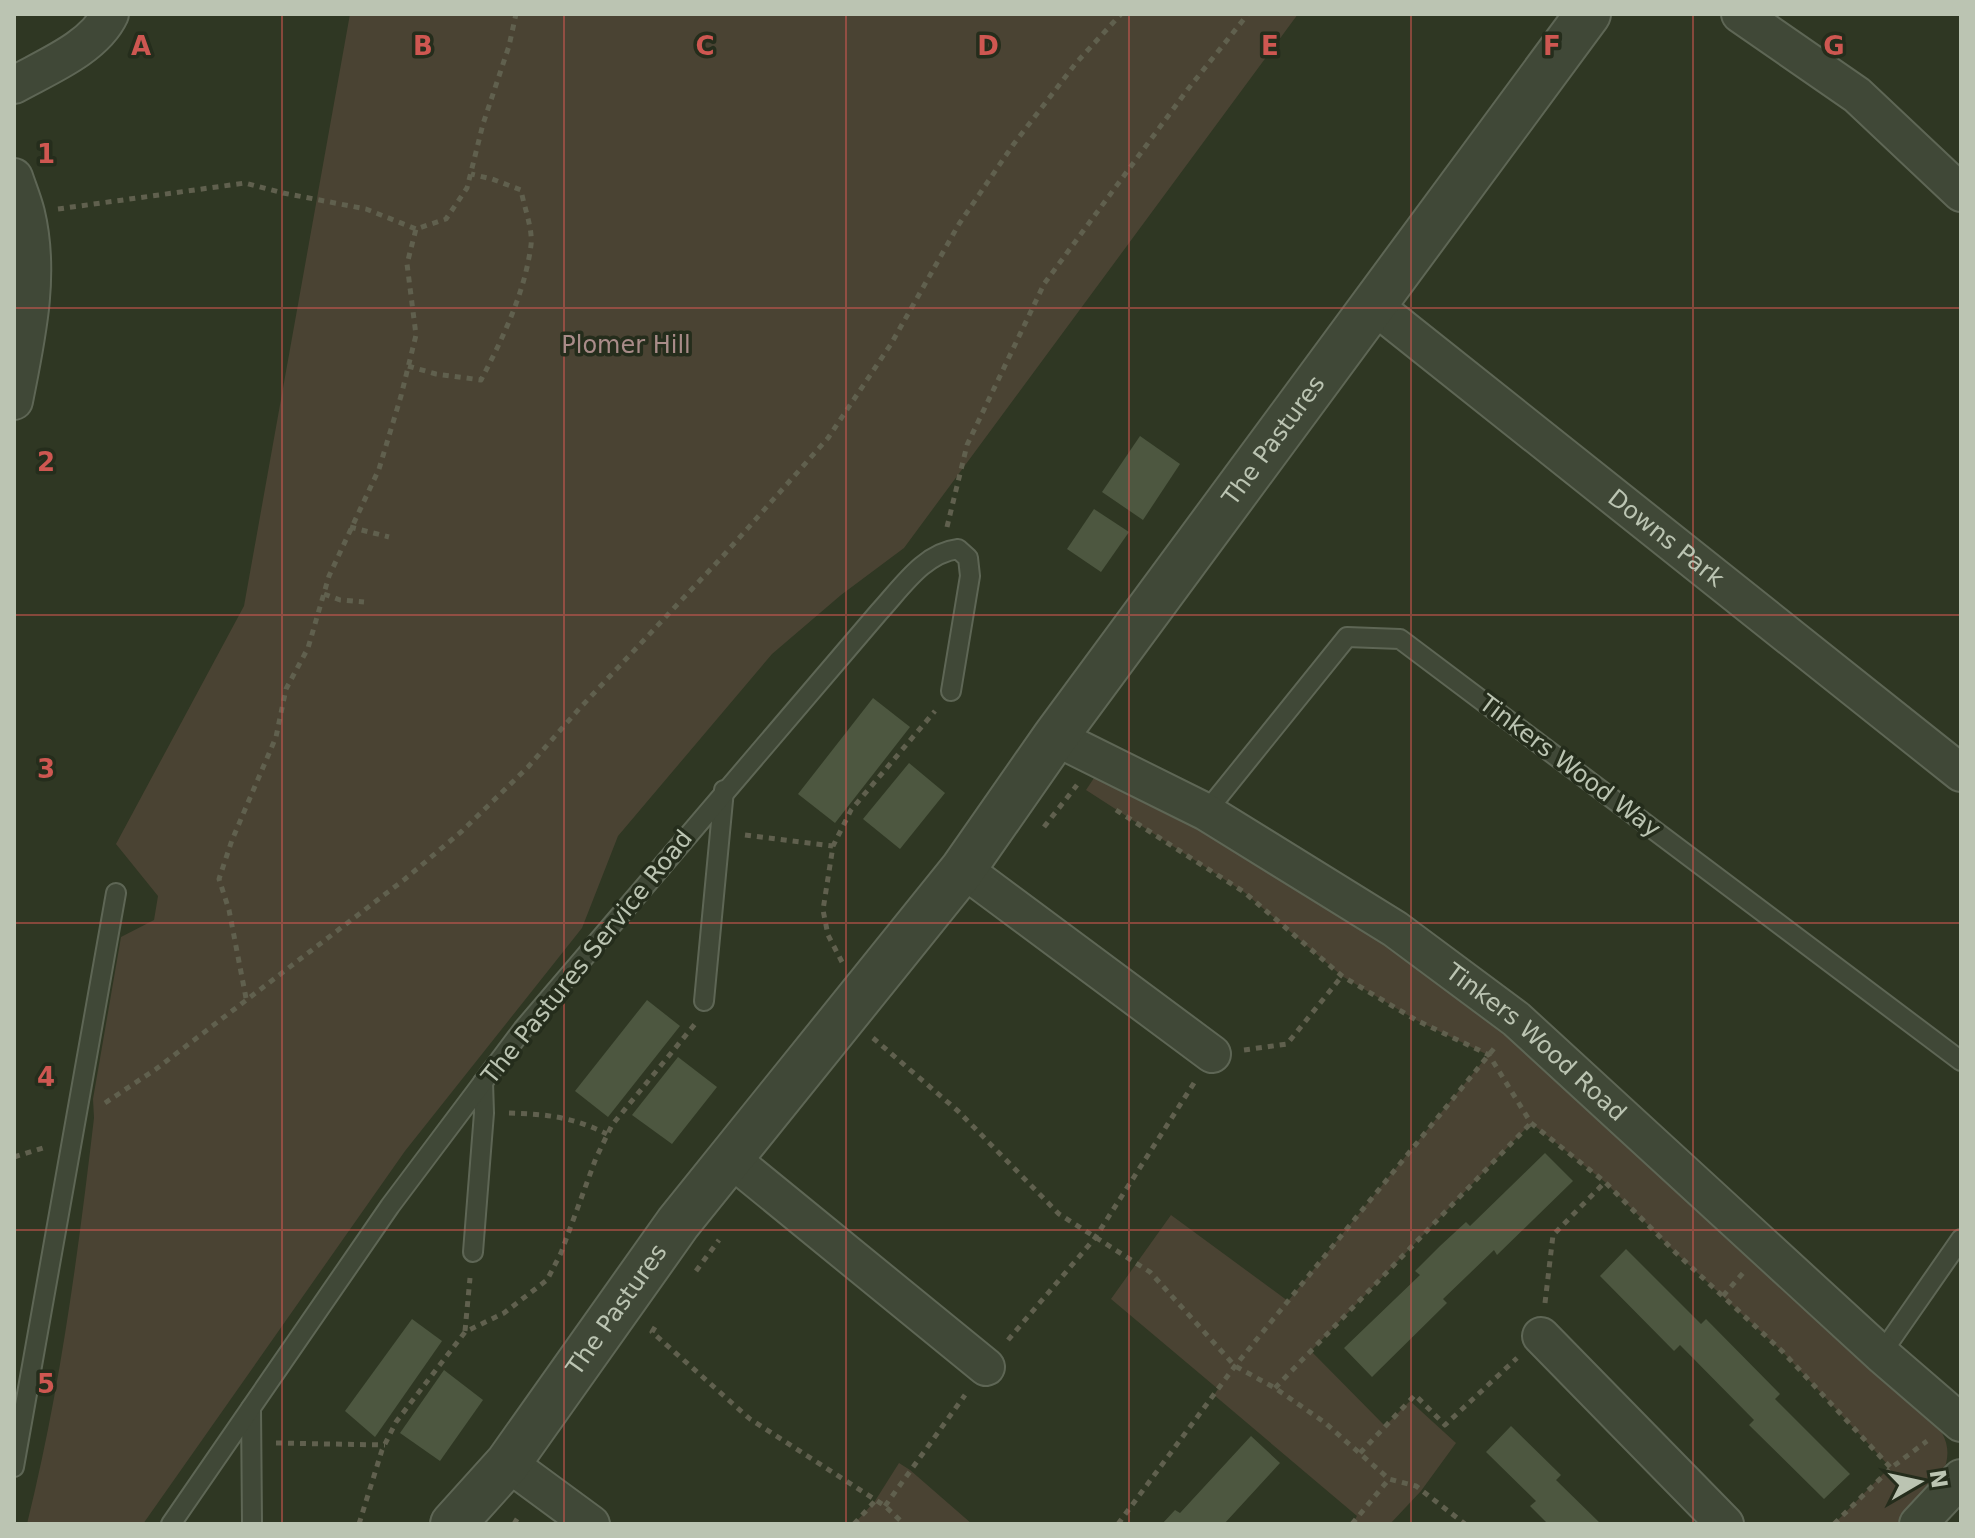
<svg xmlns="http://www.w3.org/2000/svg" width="1975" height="1538" font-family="'DejaVu Sans',sans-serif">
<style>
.green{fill:#4a4333}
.building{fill:#4d5740}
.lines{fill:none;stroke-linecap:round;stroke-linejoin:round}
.service-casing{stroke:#5e6655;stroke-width:22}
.minor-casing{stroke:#5e6655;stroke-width:40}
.tertiary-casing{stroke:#5e6655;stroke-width:48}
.path{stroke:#60604e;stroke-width:5;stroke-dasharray:6 6;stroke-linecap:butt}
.service{stroke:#404837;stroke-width:18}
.minor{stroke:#404837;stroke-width:36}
.tertiary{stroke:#404837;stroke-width:44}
.grid{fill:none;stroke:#ce5751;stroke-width:2;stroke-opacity:0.55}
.labels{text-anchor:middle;stroke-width:7;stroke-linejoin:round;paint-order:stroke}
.park-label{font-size:24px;fill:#a98c89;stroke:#252d1c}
.street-label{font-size:24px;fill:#bbc4b2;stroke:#252d1c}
.grid-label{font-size:26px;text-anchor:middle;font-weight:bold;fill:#ce5751;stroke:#252d1c;stroke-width:7;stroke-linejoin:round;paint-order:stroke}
</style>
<rect width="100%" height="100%" fill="#2f3723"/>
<!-- green -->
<g class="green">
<path d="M350 14H1298L904 548 841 595 772 654 618 836 582 928 405 1151 143 1524H27C60 1391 78 1254 94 1118L93 1099 121 937 154 920 158 896 116 844 244 606Z"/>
<path d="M1096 775 1161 807 1364 919 1508 1031 1918 1404C1926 1413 1937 1422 1942 1433 1962 1468 1922 1503 1899 1524H1834L1890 1467 1782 1351 1676 1253 1605 1182 1531 1123 1311 1351 1385 1426 1410 1401 1456 1443 1421 1491 1390 1524H1352L1357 1516 1214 1395 1218 1389 1111 1299 1171 1215 1288 1301 1488 1055 1416 1020 1342 976 1244 892 1086 790Z"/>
<path d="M899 1463 910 1470 972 1524H854L875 1501Z"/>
</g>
<!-- building -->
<g class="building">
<path d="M1140 436 1180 464 1143 520 1102 492Z"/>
<path d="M1094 509 1129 532 1101 572 1067 549Z"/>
<path d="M873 698 910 727 835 823 798 794Z"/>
<path d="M909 763 945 793 900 849 863 819Z"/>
<path d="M647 1000 680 1026 608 1117 575 1091Z"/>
<path d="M678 1057 717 1087 672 1144 632 1115Z"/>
<path d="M1545 1153 1573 1181 1497 1255 1494 1250 1468 1275 1443 1299 1447 1303 1372 1377 1344 1348 1420 1275 1415 1271 1440 1246 1466 1222 1470 1226Z"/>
<path d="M1626 1249 1701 1324 1706 1319 1780 1394 1775 1399 1850 1474 1824 1499 1749 1425 1754 1420 1680 1345 1674 1351 1600 1276Z"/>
<path d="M412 1319 442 1341 375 1437 345 1411Z"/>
<path d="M444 1370 483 1400 440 1461 400 1433Z"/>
<path d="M1511 1426 1561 1475 1556 1480 1601 1524H1548L1530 1506 1536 1501 1486 1452Z"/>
<path d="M1251 1436 1280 1463 1224 1524H1162L1175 1510 1180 1513Z"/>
</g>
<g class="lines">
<defs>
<g id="service">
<path d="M1206 812 1347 637 1400 639 1961 1061"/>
<path d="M704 1001 724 790"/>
<path d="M473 1252 484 1113 483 1082"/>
<path d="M1881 1354 1961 1239"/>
<path d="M251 1408 252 1524"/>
<path d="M14 1467 116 893"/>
<path d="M171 1524 390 1206 523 1029 879 612C902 587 924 553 958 549L968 558 970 576 951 691"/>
</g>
<g id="minor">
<path d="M1740 14 1857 95 1961 193"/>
<path d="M14 85C46 67 94 48 110 14"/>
<path d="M14 177C18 189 23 201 26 213 41 275 26 340 14 401"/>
<path id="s1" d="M1372 304 1961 773"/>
<path id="s2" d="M1055 737 1206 812 1395 929 1516 1019 1881 1354 1961 1423"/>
<path d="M963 869 1212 1054"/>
<path d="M730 1158 986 1367"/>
<path d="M1541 1336 1725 1524"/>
<path d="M508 1463 591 1524"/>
<path d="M1918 1524 1961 1478"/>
</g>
<g id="tertiary">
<path id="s3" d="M453 1524 508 1463 678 1223 963 869 1055 737 1588 14"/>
</g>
</defs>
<!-- service casing -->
<use href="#service" class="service-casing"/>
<!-- minor casing -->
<use href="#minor" class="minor-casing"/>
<!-- tertiary casing -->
<use href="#tertiary" class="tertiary-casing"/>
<!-- path -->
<g class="path">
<path d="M58 209 245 183 283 193 366 209 416 229"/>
<path d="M408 366 436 374 481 380C503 338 525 292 531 245 533 229 524 207 521 190L492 179 471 174"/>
<path d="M350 527 389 537"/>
<path d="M947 527 967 445 1044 284 1188 89 1248 14"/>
<path d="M324 594 340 600 364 602"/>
<path d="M1116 810 1244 892 1342 976 1416 1020 1489 1055 1531 1123 1605 1182 1676 1253 1782 1351 1891 1468"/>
<path d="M1044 827 1077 785"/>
<path d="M745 835 833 846"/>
<path d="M842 962 828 935 823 910 833 846 851 810 935 711"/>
<path d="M246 998 229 910 219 879 232 840 276 737 286 689 308 648 329 576 379 469 401 396 416 335 407 264 416 229 446 219 467 188 483 124 509 46 516 14"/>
<path d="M873 1038 958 1111 1059 1214 1150 1272 1235 1366 1275 1388 1324 1422 1389 1479 1416 1486 1465 1524"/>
<path d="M1244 1050 1287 1044 1342 976"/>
<path d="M105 1103 156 1069 405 879 462 831 528 767 579 709 723 556 828 438 891 344 959 224 1013 145 1076 63 1121 14"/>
<path d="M509 1113C546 1114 573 1117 607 1134"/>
<path d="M14 1157 46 1147"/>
<path d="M696 1271 719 1240"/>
<path d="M1723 1296 1743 1273"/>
<path d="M1545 1303 1553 1235 1605 1182"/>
<path d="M655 1327 652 1332 750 1419 885 1506 904 1524"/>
<path d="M465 1331 470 1278"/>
<path d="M1008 1340 1095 1238 1194 1083"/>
<path d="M1275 1388 1531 1123"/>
<path d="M276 1443 385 1445"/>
<path d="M1360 1453 1415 1395 1445 1425 1517 1358"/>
<path d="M885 1506 965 1395"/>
<path d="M359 1524 382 1450 396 1422 465 1332 504 1313 547 1280 561 1253 596 1158 612 1125 695 1024"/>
<path d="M514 1524 520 1514"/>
<path d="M854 1524 875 1501"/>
<path d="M1118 1524 1235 1366 1496 1046"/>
<path d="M1352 1524 1389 1479"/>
<path d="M1834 1524 1891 1468 1927 1441"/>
</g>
<!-- service -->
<use href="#service" class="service"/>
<!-- minor -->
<use href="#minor" class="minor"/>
<!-- tertiary -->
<use href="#tertiary" class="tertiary"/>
</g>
<!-- grid -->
<path class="grid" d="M282 14V1524M564 14V1524M846 14V1524M1129 14V1524M1411 14V1524M1693 14V1524M14 308H1961M14 615H1961M14 923H1961M14 1230H1961"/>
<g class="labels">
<!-- park labels -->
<g class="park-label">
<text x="626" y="353">Plomer Hill</text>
</g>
<!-- street labels -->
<g class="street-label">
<text dy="8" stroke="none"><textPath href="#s3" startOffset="1360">The Pastures</textPath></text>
<text dy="8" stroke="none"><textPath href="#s1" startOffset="376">Downs Park</textPath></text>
<text transform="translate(1570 766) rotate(37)" y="8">Tinkers Wood Way</text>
<text transform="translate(587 957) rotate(-51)" y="8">The Pastures Service Road</text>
<text dy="8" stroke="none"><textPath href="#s2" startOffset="572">Tinkers Wood Road</textPath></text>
<text dy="8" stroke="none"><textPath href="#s3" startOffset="270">The Pastures</textPath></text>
</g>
</g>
<g class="grid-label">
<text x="141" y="55">A</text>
<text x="423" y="55">B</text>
<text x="705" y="55">C</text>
<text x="988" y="55">D</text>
<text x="1270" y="55">E</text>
<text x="1552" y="55">F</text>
<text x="1834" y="55">G</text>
<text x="46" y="163">1</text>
<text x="46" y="471">2</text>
<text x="46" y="778">3</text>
<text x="46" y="1086">4</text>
<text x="46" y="1393">5</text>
</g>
<!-- border -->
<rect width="1975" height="1538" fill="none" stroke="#bbc4b2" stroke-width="32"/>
<!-- north arrow -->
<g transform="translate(1919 1482) rotate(81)" stroke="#252d1c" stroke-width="6" paint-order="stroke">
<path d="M0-6L14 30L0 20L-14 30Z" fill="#bbc4b2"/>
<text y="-12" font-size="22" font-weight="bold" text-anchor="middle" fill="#bbc4b2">N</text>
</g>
</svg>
